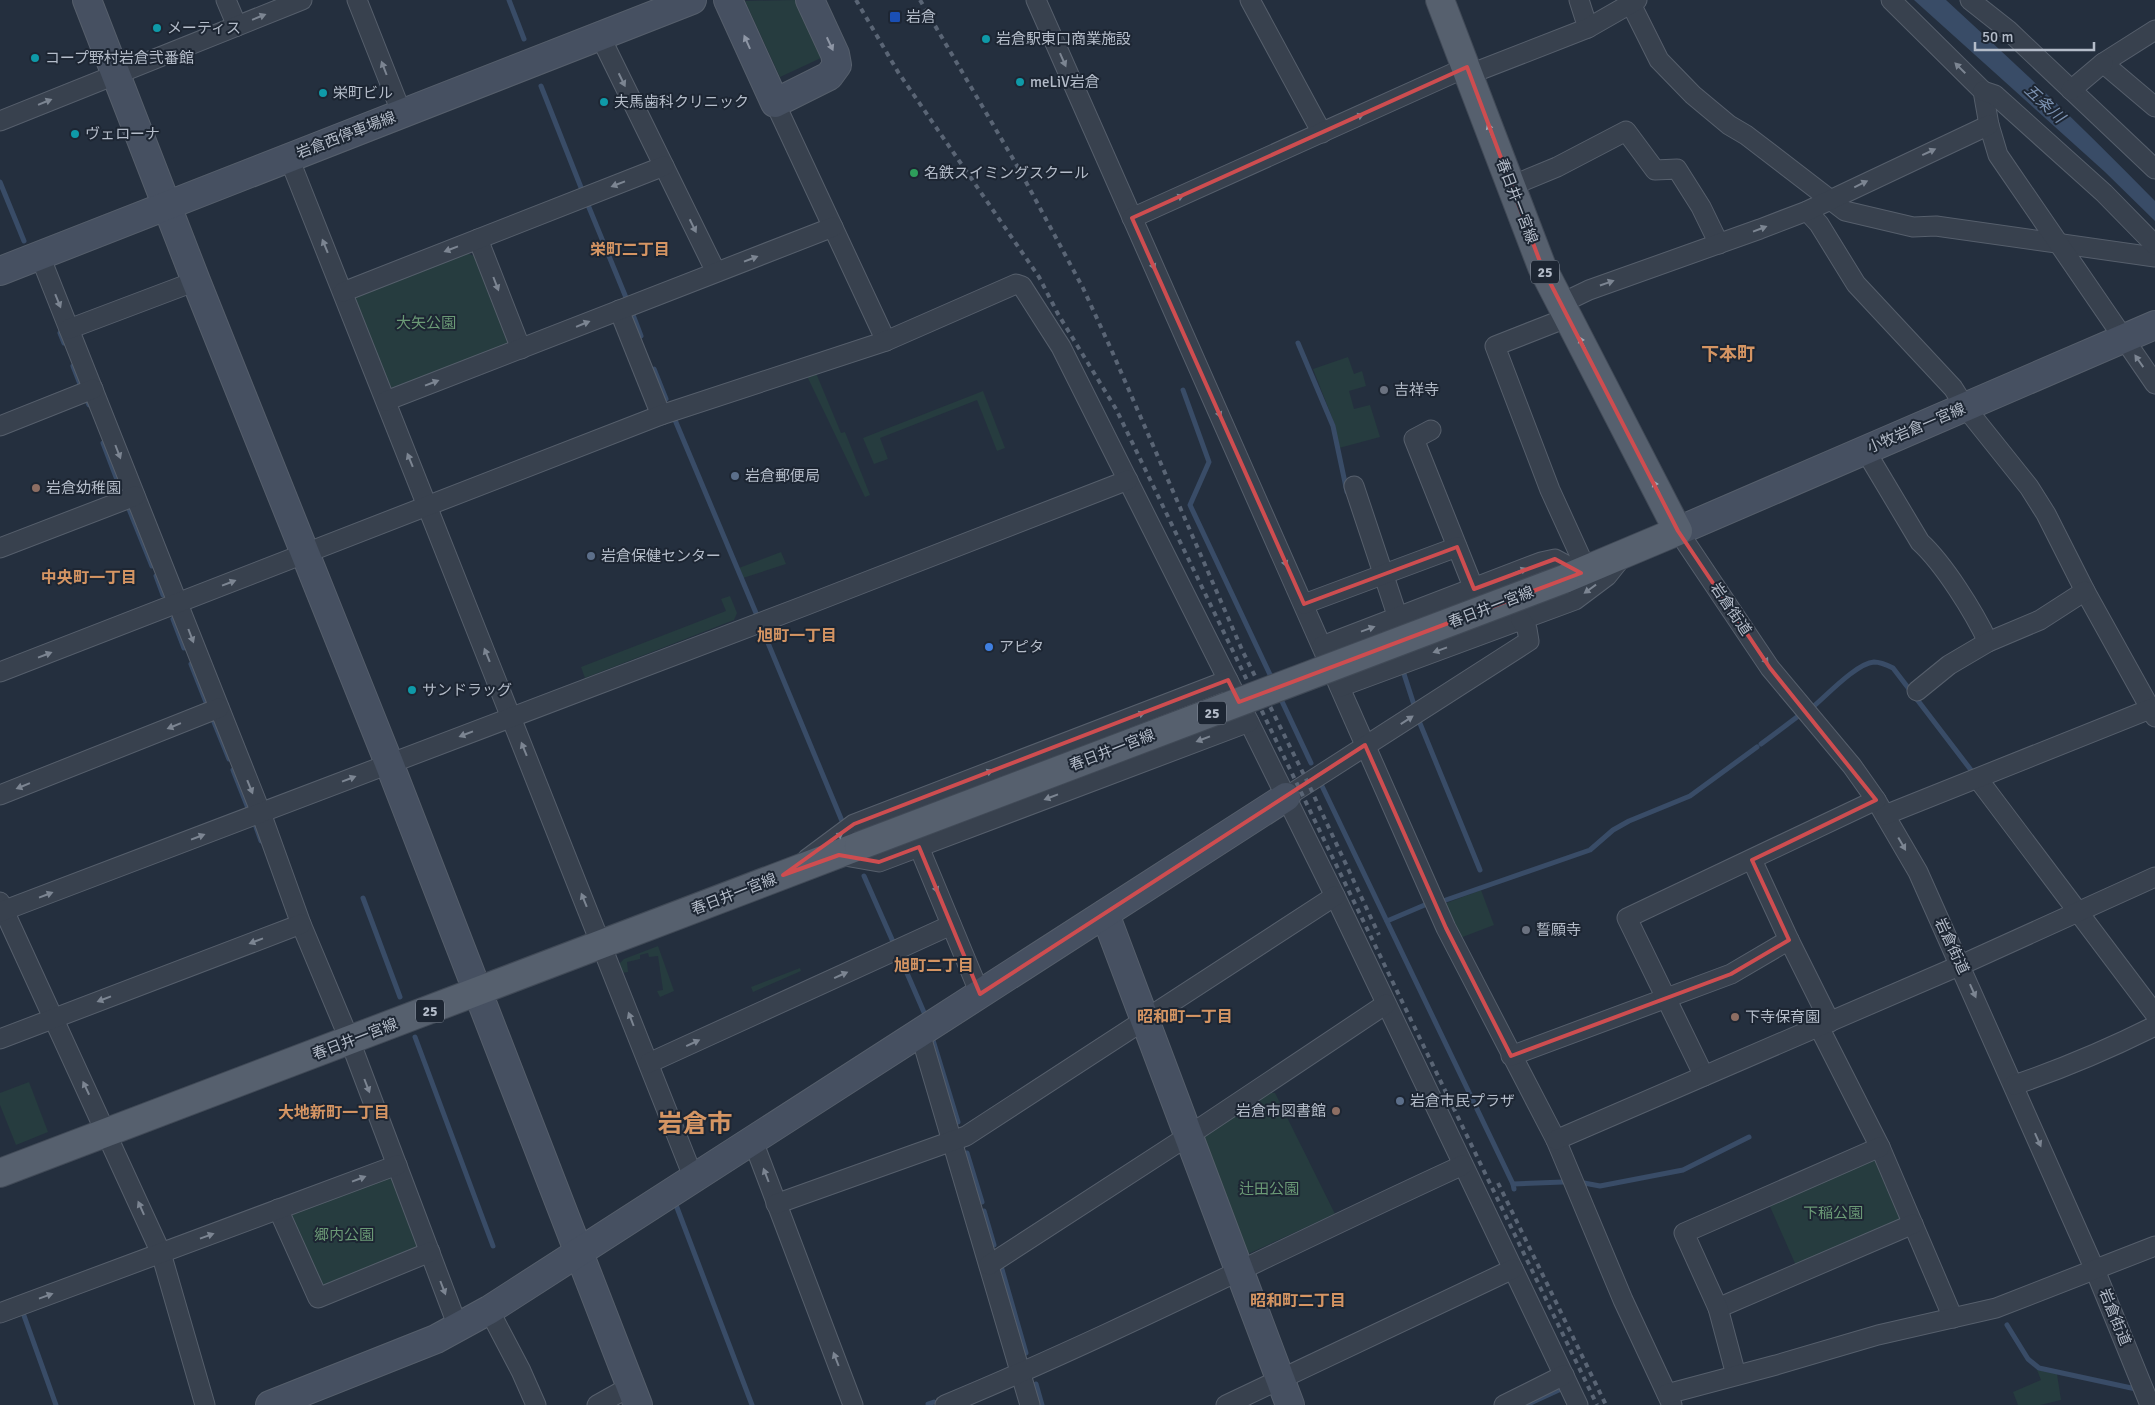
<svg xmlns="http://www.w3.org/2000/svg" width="2155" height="1405" font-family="Signika,'Noto Sans JP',sans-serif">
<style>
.green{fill:#263c3f}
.water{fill:#394c67}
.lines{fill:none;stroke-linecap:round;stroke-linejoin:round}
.stream{stroke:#394c67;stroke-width:5}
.street-casing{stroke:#565f6c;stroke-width:21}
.secondary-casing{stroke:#565f6c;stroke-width:30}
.primary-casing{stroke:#414a57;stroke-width:30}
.street{stroke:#38414e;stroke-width:19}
.secondary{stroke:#465061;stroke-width:28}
.primary{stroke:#56606e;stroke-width:28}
.rail{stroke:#5a6575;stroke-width:4;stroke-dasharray:5 5;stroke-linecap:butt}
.primary-bridge-casing{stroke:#414a57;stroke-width:30;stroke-linecap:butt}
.primary-bridge{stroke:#56606e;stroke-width:28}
.oneway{fill:#7c8592}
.oneway2{fill:#8e96a5}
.oneway3{fill:#a1aab7}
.marked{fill:none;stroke:#ce4d50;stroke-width:4;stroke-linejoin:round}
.transit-dot{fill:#1a4fb4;stroke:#1d2633;stroke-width:2}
.culture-dot{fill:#0f9aa8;stroke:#1d2633;stroke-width:2}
.leisure-dot{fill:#2e9e5b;stroke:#1d2633;stroke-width:2}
.worship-dot{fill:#6b7280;stroke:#1d2633;stroke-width:2}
.service-dot{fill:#5c6f8a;stroke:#1d2633;stroke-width:2}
.education-dot{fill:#8d6e63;stroke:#1d2633;stroke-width:2}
.shop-dot{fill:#3f7fe0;stroke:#1d2633;stroke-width:2}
.labels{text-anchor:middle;stroke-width:4;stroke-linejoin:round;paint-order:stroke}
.shield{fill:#1d2633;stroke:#878f9c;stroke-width:1}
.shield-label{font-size:14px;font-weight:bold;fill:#b4bcc9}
.poi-label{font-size:15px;fill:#b4bcc9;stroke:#1d2633;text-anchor:start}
.street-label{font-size:15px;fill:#b4bcc9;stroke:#1d2633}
.park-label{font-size:15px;fill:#6b9a76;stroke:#1d2633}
.water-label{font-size:16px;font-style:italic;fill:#7c92b1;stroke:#1d2633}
.neighbourhood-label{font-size:16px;font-weight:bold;fill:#d59563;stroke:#1d2633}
.quarter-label{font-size:18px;font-weight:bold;fill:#d59563;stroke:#1d2633}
.town-label{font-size:25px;font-weight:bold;fill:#d59563;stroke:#1d2633}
</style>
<rect width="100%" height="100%" fill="#242f3e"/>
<!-- green -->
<g class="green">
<path d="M795 0 821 58 780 77 745 1Z"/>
<path d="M464 252 474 256 508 338 506 347 397 390 387 386 353 303 358 295Z"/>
<path d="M1348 357 1354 374 1362 371 1366 386 1349 391 1354 409 1370 405 1380 437 1339 448 1335 425 1313 369Z"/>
<path d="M816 373 841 433 845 432 870 495 865 497 807 376Z"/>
<path d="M983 391 1005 448 997 451 977 400 880 438 888 459 874 464 863 438Z"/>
<path d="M781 552 786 564 743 578 739 568Z"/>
<path d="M730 596 737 613 734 620 585 678 581 667 726 611 721 599Z"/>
<path d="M1481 890 1494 925 1460 938 1444 904Z"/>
<path d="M658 946 674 991 660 997 657 991 663 990 658 956 649 957 648 953 640 955V959L627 962 628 972 621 973 618 965 624 959Z"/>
<path d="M800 968 801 971 753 992 751 987Z"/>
<path d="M29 1082 48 1132 16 1145 0 1105V1093Z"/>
<path d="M1265 1092 1275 1093 1335 1214 1250 1253 1240 1251 1200 1141 1204 1130Z"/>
<path d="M1877 1158 1904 1219 1798 1270 1768 1202Z"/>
<path d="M385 1177 395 1180 418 1242 416 1249 327 1289 319 1286 289 1211Z"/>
<path d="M2037 1370 2057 1374 2061 1400 2040 1405H2018L2013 1392 2041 1380Z"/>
</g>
<!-- water -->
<path class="water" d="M1914 0H1946C2017 65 2088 132 2155 201V221L2105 172Z"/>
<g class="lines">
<!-- stream -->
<g class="stream">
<path d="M509 0 524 39"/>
<path d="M541 86 582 190"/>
<path d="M0 182 24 241"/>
<path d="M588 205 627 300"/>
<path d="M633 315 641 336"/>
<path d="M60 333 64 343"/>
<path d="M1298 343 1333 426 1347 492"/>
<path d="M73 366 80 384"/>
<path d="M654 369 666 399"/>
<path d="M1183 390 1209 462 1190 505 1273 681"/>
<path d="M88 403 89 405"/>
<path d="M675 420 756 613"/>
<path d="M103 443 121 490"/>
<path d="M129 509 152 566"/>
<path d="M156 576 163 595"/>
<path d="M173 619 184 648"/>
<path d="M763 631 842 821"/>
<path d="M191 664 206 702"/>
<path d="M1404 674 1415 708"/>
<path d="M1279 695 1311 763"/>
<path d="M1814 706C1827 695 1857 663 1874 662 1881 662 1887 665 1893 668L1974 774"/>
<path d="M1419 721 1480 870"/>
<path d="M214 722 229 759"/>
<path d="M1761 744 1801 714"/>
<path d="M233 770 248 808"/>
<path d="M1321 784 1513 1184"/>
<path d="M256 827 261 841"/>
<path d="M864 876 894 944"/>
<path d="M363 898 400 997"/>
<path d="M1443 901 1590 850 1613 830 1629 821 1690 796 1757 747"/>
<path d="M1387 921 1427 904"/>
<path d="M900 957 926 1017"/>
<path d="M415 1037 493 1246"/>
<path d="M932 1037 958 1122"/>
<path d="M967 1153 982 1202"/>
<path d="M1584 1183 1600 1186 1683 1170 1749 1137"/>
<path d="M1514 1189 1513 1184 1563 1182"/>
<path d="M676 1205 752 1405"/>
<path d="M984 1211 994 1245"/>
<path d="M1001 1266 1026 1353"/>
<path d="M22 1310 56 1405"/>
<path d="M2007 1325 2028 1359 2039 1368 2136 1389"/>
<path d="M1036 1384 1042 1405"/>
<path d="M928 1404 934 1402"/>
<path d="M1526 1405 1561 1389"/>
</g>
<defs>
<g id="street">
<path d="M226 0 237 26"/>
<path d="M357 0 402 114"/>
<path d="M1036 0 1446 928 1556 1140 1623 1300 1672 1405"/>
<path d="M1250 0 1322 133"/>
<path d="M1579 0 1588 28"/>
<path d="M1629 0 1659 60 1693 95 1729 125 1746 135 1845 211 1913 227 1936 226 2155 257"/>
<path d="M1891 0 1983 91 1989 125 1998 155 2155 384"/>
<path d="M1970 0 2008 30 2155 169"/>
<path d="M2155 30 2103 63 2155 107"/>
<path d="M600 36 716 272"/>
<path d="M1470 74 1588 28 1637 0"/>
<path d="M2071 90 2103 63"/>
<path d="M1983 91 1995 95 2104 193 2155 245"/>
<path d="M775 103 886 341"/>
<path d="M0 121 302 0"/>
<path d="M289 158 694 1179"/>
<path d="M1511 186 1557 167 1626 131 1655 170 1677 169 1701 207 1719 244"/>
<path d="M1807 211 1819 224 1856 284 1953 388 1965 407 2029 487 2046 514 2085 591 2155 717"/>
<path d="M1132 218 1467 67"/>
<path d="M478 239 521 349"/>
<path d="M40 256 261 813 301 924 350 1041 458 1327"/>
<path d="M343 292 664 166"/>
<path d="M1562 303 1589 290 1760 229 1807 211 1989 125"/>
<path d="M619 310 661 415"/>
<path d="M1569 317 1495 346 1550 490 1587 571"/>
<path d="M69 329 196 281"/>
<path d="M386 401 833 227"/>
<path d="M0 426 93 389"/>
<path d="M1431 430 1414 439 1474 589"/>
<path d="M1865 450 1920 542C1944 564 1974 612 1988 642"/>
<path d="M1354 486 1398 618"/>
<path d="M1678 531 1770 668 1852 766 1876 800 1918 872 2095 1270 2150 1405"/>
<path d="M0 548 135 496"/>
<path d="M1304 604 1457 547"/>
<path d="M1322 646 1541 562 1555 559 1581 573"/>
<path d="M0 672 661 415 886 341 1016 284 1022 286 1061 347 1249 722 1335 896 1578 1405"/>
<path d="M1340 687 1575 600 1607 576 1623 556"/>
<path d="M1917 691 1949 665 1988 642 2040 620 2085 591"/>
<path d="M1978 779 2155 1014"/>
<path d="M0 795 219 708"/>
<path d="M1286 797 1529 641 1527 629 1521 620"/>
<path d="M1885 815 2155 707"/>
<path d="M919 847 980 994"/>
<path d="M839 855 879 862 1249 722"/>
<path d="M807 859 854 824 1228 680"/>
<path d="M1752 860 1789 940"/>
<path d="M0 902 161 1253 205 1405"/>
<path d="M0 912 804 606 1128 480"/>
<path d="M1819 1027 1880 1147 1953 1318"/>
<path d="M920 1033 1030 1405"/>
<path d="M0 1039 301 924"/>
<path d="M1511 1056 1731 974 1789 940 1830 1022"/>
<path d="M649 1063 951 925"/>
<path d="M1704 1076 1627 918 1876 800"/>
<path d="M2014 1085C2065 1068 2107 1050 2155 1026"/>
<path d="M1556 1140 1961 965 2155 877"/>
<path d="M753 1141 853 1405"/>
<path d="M776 1204 966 1136 1335 896"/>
<path d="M278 1209 318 1298 430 1252"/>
<path d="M989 1265 1188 1136 1386 1004"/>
<path d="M1718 1308 1913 1224"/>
<path d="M489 1310 521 1371 536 1405"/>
<path d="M0 1313 397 1165"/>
<path d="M1736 1375 1718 1308 1684 1233 1880 1147"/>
<path d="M1667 1394 1776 1365 1878 1335 1996 1308 2155 1246"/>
<path d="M597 1405 631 1386"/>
<path d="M945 1405C1121 1332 1290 1244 1463 1165"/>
<path d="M1226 1405 1513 1269"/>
<path d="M1504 1405 1564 1375"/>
</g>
<g id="secondary">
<path d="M87 0 196 281 389 763 638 1405"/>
<path d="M728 0 775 103 829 76 837 65 835 54 810 0"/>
<path d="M0 271 692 0"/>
<path d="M1678 531 2155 325"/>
<path d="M1105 914 1290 1405"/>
<path d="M270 1405 436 1339 489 1310 1286 797"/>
</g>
<g id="primary">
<path d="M1440 0 1542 267 1678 531 1564 579"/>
<path d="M0 1173 859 846"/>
</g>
</defs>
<!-- street casing -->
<use href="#street" class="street-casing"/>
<!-- secondary casing -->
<use href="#secondary" class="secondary-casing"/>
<!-- primary casing -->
<use href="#primary" class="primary-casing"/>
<!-- street -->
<use href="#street" class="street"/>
<!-- secondary -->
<use href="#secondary" class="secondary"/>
<!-- primary -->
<use href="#primary" class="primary"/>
<!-- rail -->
<g class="rail">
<path d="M856 0 898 72 1039 277 1058 314 1116 409 1597 1405"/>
<path d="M920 0 1019 169 1083 288 1111 349 1243 652 1308 783 1379 935"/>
<path d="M1498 1183 1606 1405"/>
</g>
<defs>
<path id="primary-bridge" d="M859 846 1564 579"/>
</defs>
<!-- primary-bridge casing -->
<use href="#primary-bridge" class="primary-bridge-casing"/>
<!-- primary-bridge -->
<use href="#primary-bridge" class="primary-bridge"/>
</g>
<!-- one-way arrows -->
<defs><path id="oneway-solid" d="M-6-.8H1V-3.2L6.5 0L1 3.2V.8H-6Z" transform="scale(1.25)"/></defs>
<g class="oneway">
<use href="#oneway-solid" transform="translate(259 17) rotate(-22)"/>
<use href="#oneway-solid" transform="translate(1063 60) rotate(66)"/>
<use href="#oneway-solid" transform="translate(384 68) rotate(-111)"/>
<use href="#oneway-solid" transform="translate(1960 68) rotate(-135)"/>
<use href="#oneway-solid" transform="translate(622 80) rotate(64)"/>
<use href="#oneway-solid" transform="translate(45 102) rotate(-22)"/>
<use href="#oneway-solid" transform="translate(1357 117) rotate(-24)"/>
<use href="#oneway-solid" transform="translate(1929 152) rotate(-25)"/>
<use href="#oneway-solid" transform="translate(618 184) rotate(159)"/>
<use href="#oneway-solid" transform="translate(1861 184) rotate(-26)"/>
<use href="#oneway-solid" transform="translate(1177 198) rotate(-24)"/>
<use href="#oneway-solid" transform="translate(693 226) rotate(64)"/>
<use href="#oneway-solid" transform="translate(1760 229) rotate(-21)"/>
<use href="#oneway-solid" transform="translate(325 246) rotate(-112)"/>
<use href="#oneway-solid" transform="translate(451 249) rotate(159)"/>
<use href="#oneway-solid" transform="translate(751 259) rotate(-21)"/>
<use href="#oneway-solid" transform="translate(1152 263) rotate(66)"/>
<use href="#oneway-solid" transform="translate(1607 283) rotate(-19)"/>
<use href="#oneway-solid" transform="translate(496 284) rotate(69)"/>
<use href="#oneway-solid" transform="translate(58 301) rotate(68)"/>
<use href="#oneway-solid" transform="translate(583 324) rotate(-22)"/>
<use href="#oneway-solid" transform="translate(2139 361) rotate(-125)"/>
<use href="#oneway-solid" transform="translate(432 383) rotate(-21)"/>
<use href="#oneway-solid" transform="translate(1218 411) rotate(66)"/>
<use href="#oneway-solid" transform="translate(118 452) rotate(69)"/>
<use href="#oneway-solid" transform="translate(410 460) rotate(-112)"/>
<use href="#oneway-solid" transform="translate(1284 560) rotate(66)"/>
<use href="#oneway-solid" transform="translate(1520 571) rotate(-22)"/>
<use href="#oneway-solid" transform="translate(229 583) rotate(-21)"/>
<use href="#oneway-solid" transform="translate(1590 589) rotate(144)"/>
<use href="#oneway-solid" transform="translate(1368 629) rotate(-20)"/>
<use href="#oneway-solid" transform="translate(191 636) rotate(69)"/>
<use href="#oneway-solid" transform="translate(1440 650) rotate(160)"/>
<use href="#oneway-solid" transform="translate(45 655) rotate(-21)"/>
<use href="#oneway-solid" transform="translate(487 655) rotate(-112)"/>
<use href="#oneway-solid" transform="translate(1764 658) rotate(56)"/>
<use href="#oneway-solid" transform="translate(1138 715) rotate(-21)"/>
<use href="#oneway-solid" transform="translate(1407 720) rotate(-33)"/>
<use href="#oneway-solid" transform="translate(174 726) rotate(158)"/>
<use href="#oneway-solid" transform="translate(466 734) rotate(159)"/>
<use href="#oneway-solid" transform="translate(1203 739) rotate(159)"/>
<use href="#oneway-solid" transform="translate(524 749) rotate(-112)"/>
<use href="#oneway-solid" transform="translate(986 773) rotate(-21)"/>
<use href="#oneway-solid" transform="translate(349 779) rotate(-21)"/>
<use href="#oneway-solid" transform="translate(23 786) rotate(158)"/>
<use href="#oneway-solid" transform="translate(250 787) rotate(68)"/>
<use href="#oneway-solid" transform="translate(1051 797) rotate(159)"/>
<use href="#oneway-solid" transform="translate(198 837) rotate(-21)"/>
<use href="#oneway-solid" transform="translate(837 837) rotate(-36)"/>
<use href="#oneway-solid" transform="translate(1902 844) rotate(60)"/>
<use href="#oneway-solid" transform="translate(935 886) rotate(67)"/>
<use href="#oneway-solid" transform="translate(46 895) rotate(-21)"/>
<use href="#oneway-solid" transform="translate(584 900) rotate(-112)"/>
<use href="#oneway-solid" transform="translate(256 941) rotate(159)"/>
<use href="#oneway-solid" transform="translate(841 975) rotate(-24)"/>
<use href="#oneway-solid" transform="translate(1973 991) rotate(66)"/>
<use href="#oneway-solid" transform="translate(104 999) rotate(159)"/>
<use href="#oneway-solid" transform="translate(631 1019) rotate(-111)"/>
<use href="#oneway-solid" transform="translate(693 1043) rotate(-25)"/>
<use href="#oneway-solid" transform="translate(367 1086) rotate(69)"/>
<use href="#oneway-solid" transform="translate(86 1088) rotate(-115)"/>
<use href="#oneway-solid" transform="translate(2038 1140) rotate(66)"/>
<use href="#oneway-solid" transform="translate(766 1175) rotate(-111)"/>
<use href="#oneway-solid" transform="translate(359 1179) rotate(-21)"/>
<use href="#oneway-solid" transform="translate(141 1208) rotate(-114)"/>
<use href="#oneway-solid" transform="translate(207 1236) rotate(-20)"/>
<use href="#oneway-solid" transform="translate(443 1288) rotate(69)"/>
<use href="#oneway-solid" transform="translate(46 1296) rotate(-20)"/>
<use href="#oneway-solid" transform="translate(836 1359) rotate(-111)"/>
</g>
<g class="oneway2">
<use href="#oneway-solid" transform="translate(747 42) rotate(-114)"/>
<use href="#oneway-solid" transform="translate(830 44) rotate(65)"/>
</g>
<g class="oneway3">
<use href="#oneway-solid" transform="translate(1490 130) rotate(-110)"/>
<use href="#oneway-solid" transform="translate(1582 343) rotate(-117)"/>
<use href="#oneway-solid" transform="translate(1656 487) rotate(-118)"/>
</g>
<!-- marked area -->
<path class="marked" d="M1467 67 1542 267 1678 531 1770 668 1876 800 1752 860 1789 940 1731 974 1511 1056 1446 928 1365 745 980 994 919 847 879 862 839 855 783 875 854 824 1228 680 1239 702 1581 573 1555 559 1474 589 1457 547 1304 604 1132 218Z"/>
<!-- markers -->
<rect class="transit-dot" x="889" y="11" width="12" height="12" rx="2.5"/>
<g class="culture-dot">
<circle cx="157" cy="28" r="5"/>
<circle cx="986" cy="39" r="5"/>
<circle cx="35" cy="58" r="5"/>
<circle cx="1020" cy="82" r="5"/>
<circle cx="323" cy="93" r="5"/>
<circle cx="604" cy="102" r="5"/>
<circle cx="75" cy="134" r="5"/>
<circle cx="412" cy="690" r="5"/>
</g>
<circle class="leisure-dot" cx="914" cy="173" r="5"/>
<g class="worship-dot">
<circle cx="1384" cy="390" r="5"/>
<circle cx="1526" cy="930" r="5"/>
</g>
<g class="service-dot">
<circle cx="735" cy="476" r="5"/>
<circle cx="591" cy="556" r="5"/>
<circle cx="1400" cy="1101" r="5"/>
</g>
<g class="education-dot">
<circle cx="36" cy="488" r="5"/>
<circle cx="1735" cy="1017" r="5"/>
<circle cx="1336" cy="1111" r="5"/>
</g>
<circle class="shop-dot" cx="989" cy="647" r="5"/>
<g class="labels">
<!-- shield labels -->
<g class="shield">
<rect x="1531" y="260.5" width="28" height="23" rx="4"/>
<rect x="1198" y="701.5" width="28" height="23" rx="4"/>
<rect x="416" y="999.5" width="28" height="23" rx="4"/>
</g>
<g class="shield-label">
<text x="1545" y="277">25</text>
<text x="1212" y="718">25</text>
<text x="430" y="1016">25</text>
</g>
<!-- poi labels -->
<g class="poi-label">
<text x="906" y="22">岩倉</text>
<text x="167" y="33">メーティス</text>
<text x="996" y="44">岩倉駅東口商業施設</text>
<text x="45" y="63">コープ野村岩倉弐番館</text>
<text x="1030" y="87">meLiV岩倉</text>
<text x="333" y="98">栄町ビル</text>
<text x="614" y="107">夫馬歯科クリニック</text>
<text x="85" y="139">ヴェローナ</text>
<text x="924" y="178">名鉄スイミングスクール</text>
<text x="1394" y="395">吉祥寺</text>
<text x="745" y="481">岩倉郵便局</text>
<text x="46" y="493">岩倉幼稚園</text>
<text x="601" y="561">岩倉保健センター</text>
<text x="999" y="652">アピタ</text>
<text x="422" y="695">サンドラッグ</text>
<text x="1536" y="935">誓願寺</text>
<text x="1745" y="1022">下寺保育園</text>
<text x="1410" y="1106">岩倉市民プラザ</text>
<text x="1326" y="1116" text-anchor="end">岩倉市図書館</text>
</g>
<!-- street labels -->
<g class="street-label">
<text transform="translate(346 135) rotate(-21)" y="5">岩倉西停車場線</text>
<text transform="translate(1517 201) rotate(69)" y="5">春日井一宮線</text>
<text transform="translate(1916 428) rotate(-23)" y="5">小牧岩倉一宮線</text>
<text transform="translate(1491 607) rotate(-21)" y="5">春日井一宮線</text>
<text transform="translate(1731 609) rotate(56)" y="5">岩倉街道</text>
<text transform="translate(1112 750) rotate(-21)" y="5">春日井一宮線</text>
<text transform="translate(734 894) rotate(-21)" y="5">春日井一宮線</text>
<text transform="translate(1952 946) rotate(65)" y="5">岩倉街道</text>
<text transform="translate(355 1039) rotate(-21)" y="5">春日井一宮線</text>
<text transform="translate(2115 1317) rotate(68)" y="5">岩倉街道</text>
</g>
<!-- park labels -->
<g class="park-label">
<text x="426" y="328">大矢公園</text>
<text x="1269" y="1194">辻田公園</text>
<text x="1833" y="1218">下稲公園</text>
<text x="344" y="1240">郷内公園</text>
</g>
<!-- water labels -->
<g class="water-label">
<text transform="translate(2045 103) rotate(43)" y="6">五条川</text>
</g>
<!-- neighbourhood labels -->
<g class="neighbourhood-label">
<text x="630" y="255">栄町二丁目</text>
<text x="89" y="583">中央町一丁目</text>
<text x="797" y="641">旭町一丁目</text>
<text x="934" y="971">旭町二丁目</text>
<text x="1185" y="1022">昭和町一丁目</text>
<text x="334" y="1118">大地新町一丁目</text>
<text x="1298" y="1306">昭和町二丁目</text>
</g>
<!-- quarter labels -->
<g class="quarter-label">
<text x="1728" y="360">下本町</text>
</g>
<!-- town labels -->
<g class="town-label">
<text x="695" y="1132">岩倉市</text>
</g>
</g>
<!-- scale -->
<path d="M1975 42v8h119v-8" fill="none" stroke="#b4bcc9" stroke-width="2.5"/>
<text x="1982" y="42" font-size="15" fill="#b4bcc9" stroke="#1d2633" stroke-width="4" paint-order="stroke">50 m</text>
</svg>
